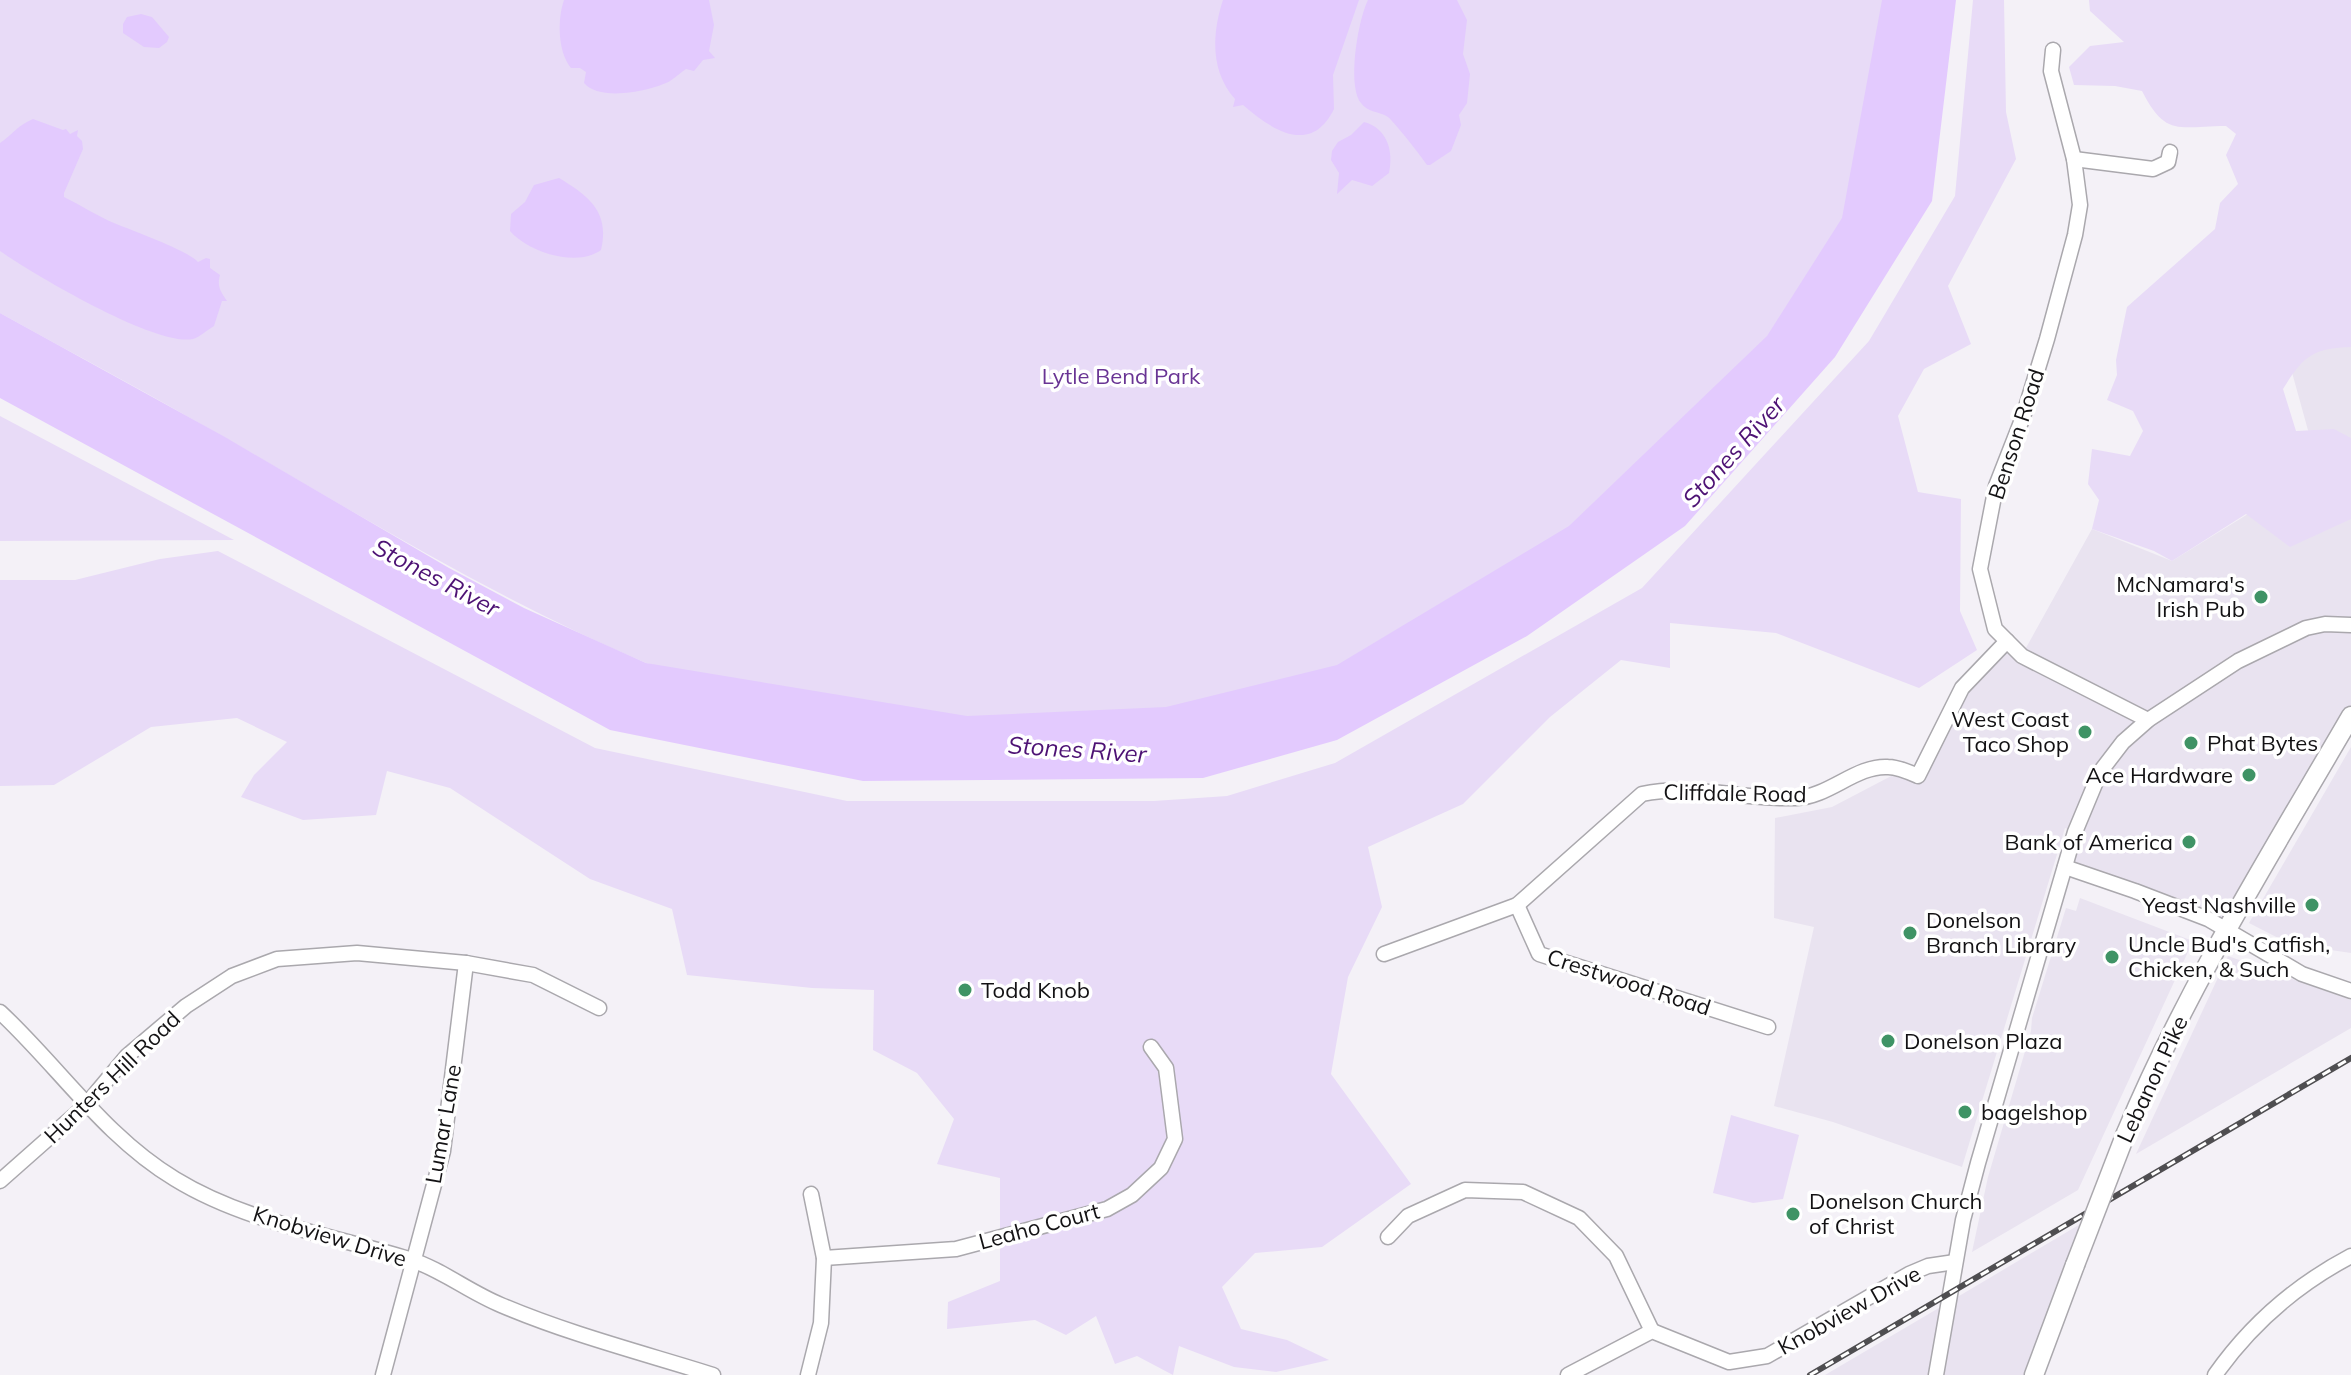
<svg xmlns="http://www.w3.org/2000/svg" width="2351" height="1375" font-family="Mulish,sans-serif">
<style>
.built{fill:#e9e3f0}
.green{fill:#e8dbf7}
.water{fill:#e3cafe}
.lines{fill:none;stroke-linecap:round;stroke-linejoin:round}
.minor-casing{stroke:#aaa8ad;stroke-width:17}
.major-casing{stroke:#aaa8ad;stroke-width:21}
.minor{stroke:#fff;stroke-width:14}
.major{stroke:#fff;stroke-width:18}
.rail-casing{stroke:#4f4e51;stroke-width:6}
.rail{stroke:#fff;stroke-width:3;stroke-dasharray:9;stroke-linecap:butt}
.major-bridge-casing{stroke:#aaa8ad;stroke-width:21;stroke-linecap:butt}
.major-bridge{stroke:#fff;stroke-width:18}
.poi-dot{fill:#3f9365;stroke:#fff;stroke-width:3}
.labels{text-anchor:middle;stroke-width:7;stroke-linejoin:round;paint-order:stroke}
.park-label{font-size:22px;fill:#693494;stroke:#fff}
.street-label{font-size:22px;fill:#131214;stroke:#fff}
.poi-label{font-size:22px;fill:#131214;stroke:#fff;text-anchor:start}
.water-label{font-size:24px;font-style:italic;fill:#4d1274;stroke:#fff}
</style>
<rect width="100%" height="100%" fill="#f4f1f7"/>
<!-- built -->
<g class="built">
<path d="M2351 238V716L2226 931 2065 867 2075 832 2065 828 1962 1167 1833 1122 1774 1106 1814 927 1774 918 1775 818 1832 807 1897 773 1918 776 1948 714 2007 641 2022 655 2092 529 2172 561 2319 470 2288 358Z"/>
<path d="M2351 747V953L2290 944 2249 923Z"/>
<path d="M2080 898 2193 941 2078 1190 1972 1252 1988 1177 2031 1031 2032 1018 2066 908 2076 911Z"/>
<path d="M2228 956 2351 1000V1028L2136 1154Z"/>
<path d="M2094 1216 2034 1375H1825L1949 1302Z"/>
</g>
<!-- green -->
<g class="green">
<path d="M0 0H1948L1850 322 1401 683 929 739 646 663C500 601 366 519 229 440 153 396 76 355 0 313Z"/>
<path d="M1973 0H2004L2006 112 2016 159 1948 286 1971 344 1924 369 1898 416 1918 492 1961 499 1960 611 1977 650 1919 688 1776 633 1670 623V668L1621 660 1550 717 1463 804 1368 847 1382 907 1348 977 1331 1074 1411 1184 1322 1247 1255 1253 1222 1287 1241 1329 1287 1340 1329 1360 1276 1372 1234 1367 1179 1346 1173 1375 1137 1356 1115 1364 1096 1316 1066 1335 1035 1320 947 1329 948 1302 1000 1281V1178L937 1164 954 1119 917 1073 873 1050 874 990 812 988 687 975 672 909 590 879 450 788 387 771 376 815 303 820 241 797 254 775 287 742 237 718 151 727 54 785 0 786V580H75L160 559 218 551 595 748 847 801H1154L1227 796 1335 763 1642 588 1869 341 1955 196Z"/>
<path d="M2089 0H2351V347C2312 348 2303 357 2283 389L2296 431 2334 429 2351 438V519L2290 547 2246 514 2172 561 2154 551 2092 529 2099 500 2088 484 2092 449 2130 456 2143 431 2133 411 2107 400 2117 375 2116 360 2127 307 2215 229 2220 203 2238 184 2226 155 2236 134 2226 126C2179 126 2166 138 2142 91L2115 86 2074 85 2069 67 2090 46 2124 42 2090 11Z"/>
<path d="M0 416 234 540 0 541Z"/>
<path d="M1731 1115 1799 1135 1783 1199 1753 1203 1713 1193Z"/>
</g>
<!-- water -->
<g class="water">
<path d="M564 0H709L714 25 709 51 715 58 703 60 694 71 686 69C680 73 676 77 670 81 652 91 599 102 584 83L586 72 580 68H571C558 52 557 20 564 0Z"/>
<path d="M1223 0H1359L1333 75 1334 109C1311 156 1272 130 1243 105L1233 107 1235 99C1210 71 1212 33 1223 0Z"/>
<path d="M1368 0H1457L1467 20 1463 54 1470 74 1467 103 1459 115 1461 125 1451 151 1430 165H1427C1421 156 1396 124 1388 117 1379 111 1368 113 1361 103 1347 85 1358 20 1368 0Z"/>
<path d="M1882 0H1956L1932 201 1835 357 1685 526 1527 636 1337 740 1203 778 863 781 610 730 0 398V313L225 437 449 568 524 608 646 663 967 716 1166 707 1337 665 1569 526 1767 336 1842 218Z"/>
<path d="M141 14 152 17 169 37 167 42 159 48 144 47 123 33V24L127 17Z"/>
<path d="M33 119 63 130 66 129 70 134 78 130 77 136 82 141 83 149 64 193V197C81 205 97 216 114 223 131 230 189 251 198 262L206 258 210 259V268L220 275C217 286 220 291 227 301H222L214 326C207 330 200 337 193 339 156 347 33 274 0 251V143C12 135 18 125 33 119Z"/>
<path d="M1364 122C1387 128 1394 151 1389 173L1372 186 1352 180 1337 194 1339 173 1331 160 1332 151 1338 142 1351 135Z"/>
<path d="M559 178C589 196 610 212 601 250 576 268 528 252 510 231L511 214 525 202 534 185Z"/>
</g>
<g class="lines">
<defs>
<g id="minor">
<path d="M2053 50 2051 71 2074 159 2080 205 2075 235 2047 339 2023 417 1996 486 1980 569 1995 629 2022 656 2148 720"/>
<path d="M2074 159 2153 169 2168 162 2170 152"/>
<path d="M2065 867 2135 891 2208 919 2302 974 2351 991"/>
<path d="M1517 905 1539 954 1768 1027"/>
<path d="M1384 954 1517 905 1642 794C1693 783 1744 800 1796 798 1829 797 1856 765 1888 767 1898 767 1909 772 1918 776L1962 688 2007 641"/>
<path d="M0 1012C59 1067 105 1137 175 1179 245 1222 331 1235 409 1259 441 1269 469 1292 501 1305 569 1334 643 1353 713 1375"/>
<path d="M0 1181 86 1105 127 1056 186 1006 232 976 277 959 357 953 466 963 533 975 599 1008"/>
<path d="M1388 1237 1408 1216 1465 1190 1523 1192 1579 1218 1616 1256 1652 1331"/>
<path d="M824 1258 956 1249 1107 1209 1132 1195 1161 1168 1175 1139 1166 1068 1151 1047"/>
<path d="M383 1375 443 1151 466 963"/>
<path d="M808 1375 821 1323 824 1258 811 1194"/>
<path d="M1568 1375 1652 1331 1729 1362 1767 1356 1909 1274 1928 1266 1955 1262"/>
<path d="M1936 1375 1963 1220 1978 1163 2075 832 2100 772 2123 742 2148 720 2238 661 2306 628 2325 624 2351 625"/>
<path d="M2215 1375C2251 1324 2296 1285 2351 1256"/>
</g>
<g id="major">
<path d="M2126 1133C2187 987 2272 852 2351 716"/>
<path d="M2034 1375 2075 1265"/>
</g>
</defs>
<!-- minor casing -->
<use href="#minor" class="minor-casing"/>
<!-- major casing -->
<use href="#major" class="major-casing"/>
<!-- minor -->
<use href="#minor" class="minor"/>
<!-- major -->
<use href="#major" class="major"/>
<defs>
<path id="rail" d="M1810 1375 2351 1058"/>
</defs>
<!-- rail casing -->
<use href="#rail" class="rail-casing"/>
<!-- rail -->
<use href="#rail" class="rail"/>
<defs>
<path id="major-bridge" d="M2075 1265 2126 1133"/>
</defs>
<!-- major-bridge casing -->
<use href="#major-bridge" class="major-bridge-casing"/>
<!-- major-bridge -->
<use href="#major-bridge" class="major-bridge"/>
</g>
<!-- markers -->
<g class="poi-dot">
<circle cx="2261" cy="597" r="8"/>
<circle cx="2085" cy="732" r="8"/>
<circle cx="2191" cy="743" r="8"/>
<circle cx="2249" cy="775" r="8"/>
<circle cx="2189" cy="842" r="8"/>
<circle cx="2312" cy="905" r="8"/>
<circle cx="1910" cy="933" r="8"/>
<circle cx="2112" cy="957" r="8"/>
<circle cx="965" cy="990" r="8"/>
<circle cx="1888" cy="1041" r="8"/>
<circle cx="1965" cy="1112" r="8"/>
<circle cx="1793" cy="1214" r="8"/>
</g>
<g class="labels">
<!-- park labels -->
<g class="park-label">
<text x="1121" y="384">Lytle Bend Park</text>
</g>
<!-- street labels -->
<g class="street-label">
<text transform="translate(2016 434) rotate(-72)" y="8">Benson Road</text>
<text transform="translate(1735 793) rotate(1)" y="8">Cliffdale Road</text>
<text transform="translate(1629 982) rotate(18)" y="8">Crestwood Road</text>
<text transform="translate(112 1077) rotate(-44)" y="8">Hunters Hill Road</text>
<text transform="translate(2152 1079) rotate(-65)" y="8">Lebanon Pike</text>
<text transform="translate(443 1124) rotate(-80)" y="8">Lumar Lane</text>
<text transform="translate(1039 1226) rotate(-15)" y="8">Leaho Court</text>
<text transform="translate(330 1236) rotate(17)" y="8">Knobview Drive</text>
<text transform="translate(1849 1310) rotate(-29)" y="8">Knobview Drive</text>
</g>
<!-- poi labels -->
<g class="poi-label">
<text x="2245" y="592" text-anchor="end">McNamara's<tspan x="2245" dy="25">Irish Pub</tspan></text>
<text x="2069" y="727" text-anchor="end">West Coast<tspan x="2069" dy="25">Taco Shop</tspan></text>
<text x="2207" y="751">Phat Bytes</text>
<text x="2233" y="783" text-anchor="end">Ace Hardware</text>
<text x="2173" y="850" text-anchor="end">Bank of America</text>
<text x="2296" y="913" text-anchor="end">Yeast Nashville</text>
<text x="1926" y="928">Donelson<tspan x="1926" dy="25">Branch Library</tspan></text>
<text x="2128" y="952">Uncle Bud's Catfish,<tspan x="2128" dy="25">Chicken, &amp; Such</tspan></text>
<text x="981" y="998">Todd Knob</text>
<text x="1904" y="1049">Donelson Plaza</text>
<text x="1981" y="1120">bagelshop</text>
<text x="1809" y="1209">Donelson Church<tspan x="1809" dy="25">of Christ</tspan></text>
</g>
<!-- water labels -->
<g class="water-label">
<text transform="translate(1734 452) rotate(-48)" y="8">Stones River</text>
<text transform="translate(436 578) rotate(28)" y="8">Stones River</text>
<text transform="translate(1077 750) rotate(4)" y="8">Stones River</text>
</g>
</g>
</svg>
